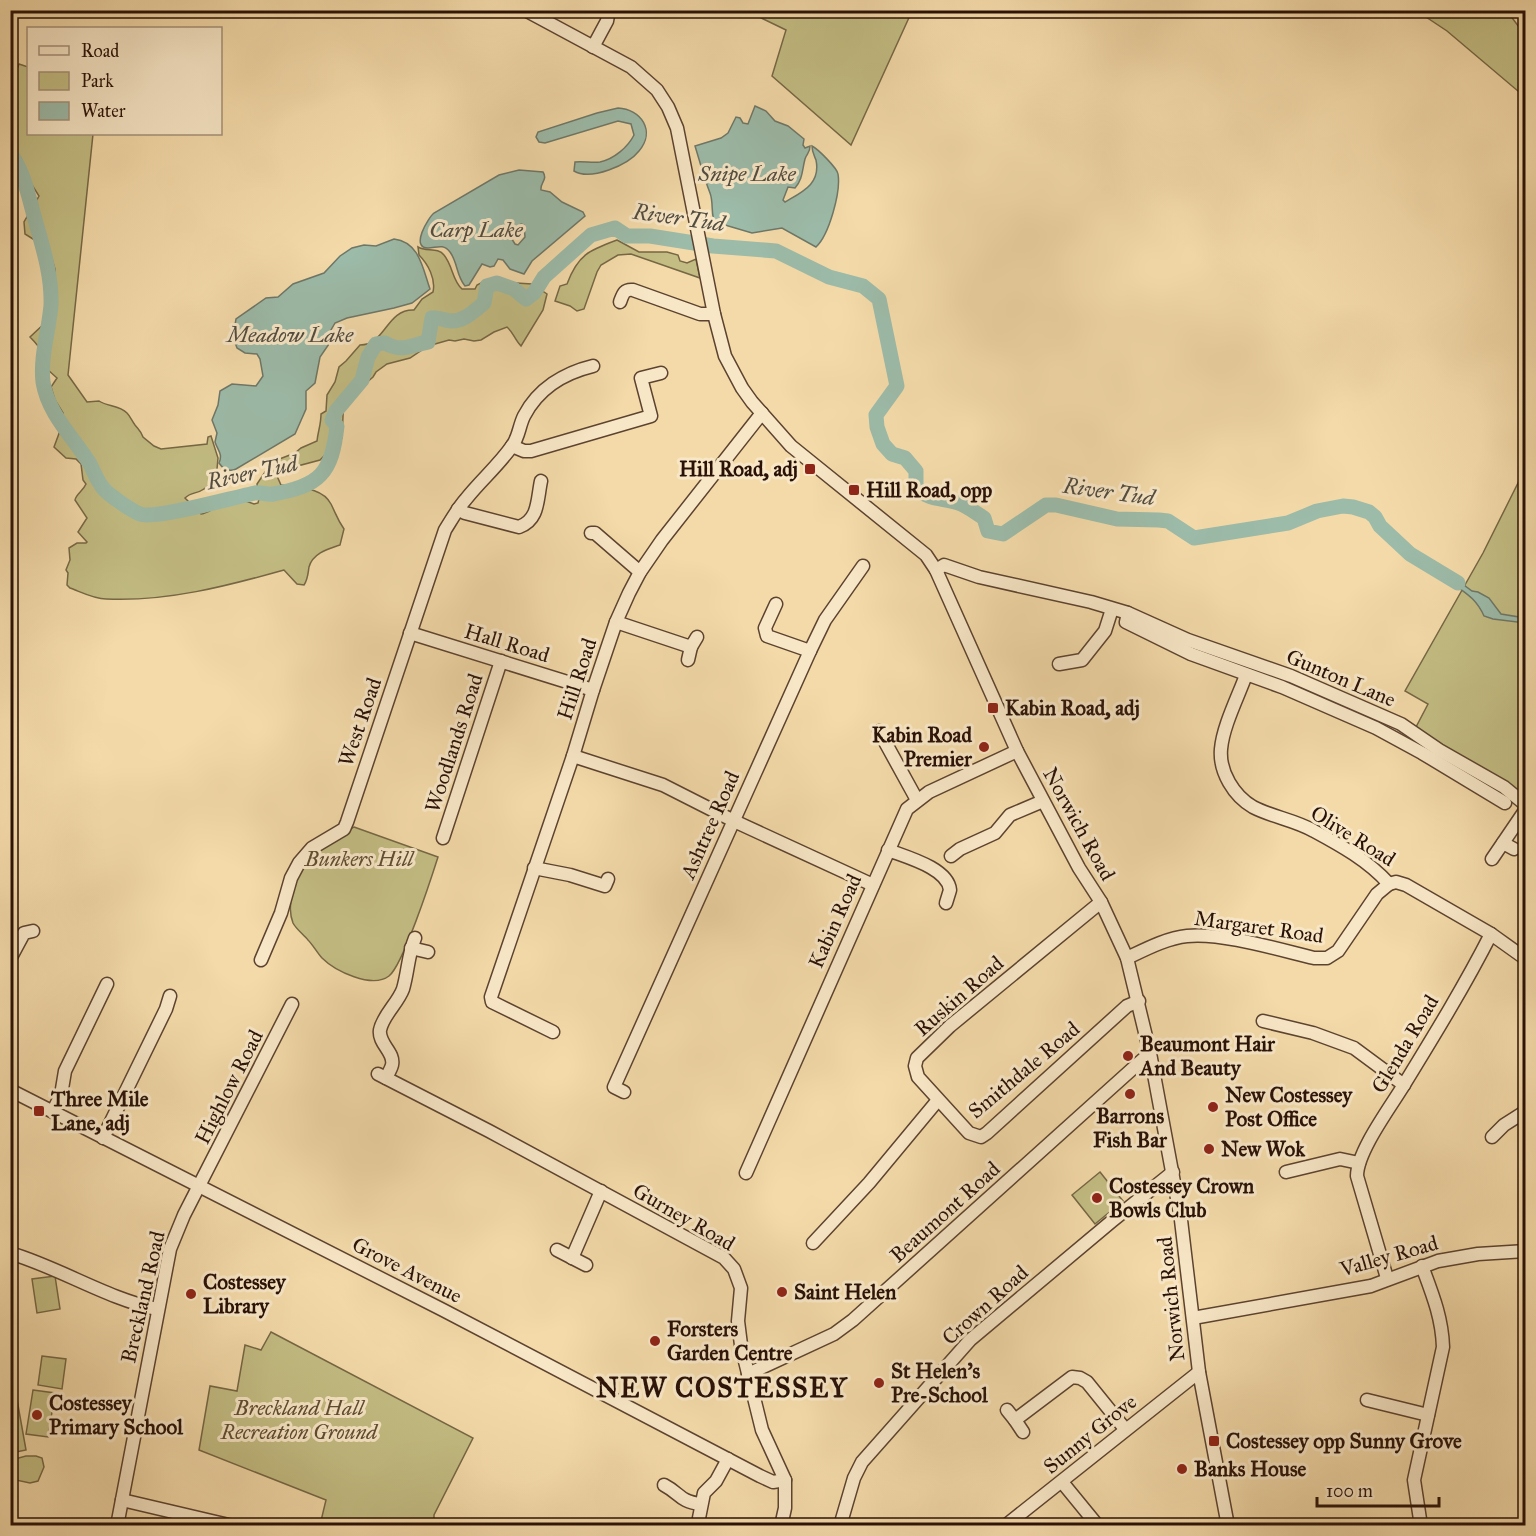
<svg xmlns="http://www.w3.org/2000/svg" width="1536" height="1536" font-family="'IM FELL Great Primer',serif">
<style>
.green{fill:#c3bd83;stroke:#766745;stroke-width:1.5}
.water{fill:#9cbba9;stroke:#6e7768;stroke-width:1.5;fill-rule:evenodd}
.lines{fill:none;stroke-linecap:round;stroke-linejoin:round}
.river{stroke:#9cbba9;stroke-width:15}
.minor-casing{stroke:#5c4330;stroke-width:15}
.minor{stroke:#f8e7c7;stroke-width:12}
.poi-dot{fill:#8f2418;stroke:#f8e7c7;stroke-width:2}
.labels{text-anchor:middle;stroke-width:6;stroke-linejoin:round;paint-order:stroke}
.poi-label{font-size:21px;font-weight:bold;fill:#291107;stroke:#f8e7c7;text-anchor:start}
.street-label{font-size:21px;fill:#291107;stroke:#f8e7c7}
.park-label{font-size:21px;font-style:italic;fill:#5f4d32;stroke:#f8e7c7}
.water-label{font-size:22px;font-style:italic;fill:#514c40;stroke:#f8e7c7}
.district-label{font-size:27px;font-weight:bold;letter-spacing:1.5px;fill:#291107;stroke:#f8e7c7}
</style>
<rect width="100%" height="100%" fill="#f4daa9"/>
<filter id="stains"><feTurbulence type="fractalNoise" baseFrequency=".00333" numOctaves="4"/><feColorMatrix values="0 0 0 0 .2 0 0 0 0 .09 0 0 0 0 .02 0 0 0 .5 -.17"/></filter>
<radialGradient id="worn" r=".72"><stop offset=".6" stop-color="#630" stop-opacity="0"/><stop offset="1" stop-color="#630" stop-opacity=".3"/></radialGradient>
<!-- green -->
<g class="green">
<path d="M758 10 912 11 851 145 772 76 786 30 755 15Z"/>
<path d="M1417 11H1507L1525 35V97L1447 31Z"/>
<path d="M19 64 28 67V134H93L68 375 87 402 99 401C108 407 119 405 127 413 130 416 132 421 135 425 139 430 141 431 143 437L154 446 161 449 207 444 208 437 211 436 218 458 216 480C210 483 209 486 204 489 197 494 191 492 185 498L201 514C209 513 213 508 220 505 228 503 233 503 240 499L254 504 258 503 259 499 257 484 265 472 269 469V463L295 453 301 448 317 441C318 431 321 425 321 414L326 411 327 395 335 382 339 367 346 361 360 345C386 345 386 309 414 310L422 299 433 292C436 279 428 264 419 255L418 247C426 252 438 247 444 255 453 266 452 280 462 289H475L477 285 489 279 498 282 532 284 547 294 543 310 521 346C515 340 513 332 507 327L494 332 481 340 474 341 464 339 455 341 449 340 428 346 410 358 387 364 376 372 373 377 366 383 351 389 344 395 342 438 320 460 279 471 277 476 281 485C299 488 322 487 331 504 336 514 337 519 344 529L340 545C328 549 313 553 309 567 308 573 308 579 304 585L297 584 284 570C227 586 166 602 106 599 94 599 81 592 70 588L67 585 68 573 66 570 70 560 69 548 77 543H86L87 542 78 532 87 518 75 500C76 494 83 491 86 484L83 480 81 464 76 459 66 458 54 447 61 428 63 413 55 400 51 387 57 378 47 369C47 357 39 346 30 337L47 321 56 305 55 269 49 249 25 234 24 222 39 196 27 177 21 158 11 145V85Z"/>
<path d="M617 240 639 252H667L678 255 680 261 687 263 696 259 700 278 631 254 618 255 601 265 597 272 584 309 577 311 570 306 555 301 560 286 567 284C578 254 590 250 617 240Z"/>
<path d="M1525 469V797L1415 729 1428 704 1405 691 1483 553Z"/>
<path d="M354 827 438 857C431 879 403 965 389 976 372 989 335 971 322 958 318 954 313 945 308 940 304 935 296 929 293 923 286 905 294 881 304 866 316 848 336 839 354 827Z"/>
<path d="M1100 1172 1123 1201 1095 1224 1072 1195Z"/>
<path d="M55 1276 60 1309 37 1313 32 1279Z"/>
<path d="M271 1332 473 1438 434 1515V1525H320L326 1500 199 1450 210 1386 237 1391 245 1345 261 1350Z"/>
<path d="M42 1356 66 1359 62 1389 38 1385Z"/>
<path d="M33 1390 55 1393 48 1437 26 1434Z"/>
<path d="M16 1394 26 1450 11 1453V1395Z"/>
<path d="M26 1456H36L42 1458 44 1467 38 1481 30 1483 11 1479V1460Z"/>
</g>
<!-- water -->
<g class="water">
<path d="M755 106 766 111 775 121 788 126 804 139 803 145 805 148 810 146C810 153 807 153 805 159 802 170 803 179 795 188L788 187 783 200 785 202C802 192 821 184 816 160 814 155 812 152 812 146 818 149 837 168 838 174 841 192 829 235 816 247L782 228 752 233 725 225 716 226C710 216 714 203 710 193 704 178 700 162 695 146L721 138 728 133 736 117 740 118 743 123 748 124Z"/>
<path d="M618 108C641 109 656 131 639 151 628 165 591 181 574 171L575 162C583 161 592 163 600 162 614 159 628 147 634 135L631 124 618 121 545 143 539 142 536 137 538 132 597 113Z"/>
<path d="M519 170 543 172C548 180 540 182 541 190L550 192 562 202 583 212 585 216 532 261 524 274 510 269 503 260 498 259 494 266 490 267 482 264 469 285 465 286C456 275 458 263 450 252 443 243 436 248 428 248 410 248 428 218 434 213L499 175ZM521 224 524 225 525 237 518 245 515 244 510 236Z"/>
<path d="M394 239C420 242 423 270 430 289L412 303 394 308 347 318 335 323 331 330 329 344 320 357 315 383 306 391V409L295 434 236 469C229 472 223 469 219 463 223 454 218 451 215 442L217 433 212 420 218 405 220 391 232 384 256 386 263 376 260 359 257 354 245 353 237 348 233 337 236 319 266 298 278 297 293 284 324 273 340 256 352 248 364 245 376 246Z"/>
<path d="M1441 572 1449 574 1472 591 1478 592 1489 598 1501 614 1525 618V623L1493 619 1484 616C1473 591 1455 590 1441 572Z"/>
</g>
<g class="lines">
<!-- river -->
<path class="river" d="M10 153C24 172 28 194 34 216 42 245 52 274 51 305 49 330 40 357 43 382 48 414 74 438 90 464 94 472 97 481 103 488 107 494 132 511 140 514 155 520 234 497 255 493 261 492 267 495 273 494 320 486 332 473 337 426L332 420 336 411 362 380 368 357 376 344 385 343C403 353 410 345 428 342L432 318C441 317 444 321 451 321 465 321 474 311 484 303L487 286 497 283 514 289 526 299 534 293 544 277 591 235 615 228 627 236H650L713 246 776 251 829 277 863 286 879 299 897 386 876 415 877 427 883 444 892 454 905 458 916 471V488C928 500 943 498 958 503 967 506 976 513 984 518L988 531 1003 534 1046 505H1056L1117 519 1159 520 1168 521 1194 538 1288 523 1317 511 1343 506 1353 507 1369 512 1375 517 1380 526 1410 554 1458 583"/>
<defs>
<g id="minor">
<path d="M525 10 631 67 657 90 668 107 677 128 714 314 725 356 742 388 752 402 791 446 926 555 936 570 1017 751 1079 868 1101 902 1127 958 1150 1053 1181 1220 1199 1372 1228 1526"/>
<path d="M593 47 607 21 609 10"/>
<path d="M620 302C623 294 624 289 633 290L700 314H714"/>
<path d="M512 446 524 451H531L651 416 641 378 661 373"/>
<path d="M458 509 465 513 519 527C539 520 537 500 541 481"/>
<path d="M591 533H595L640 572"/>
<path d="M936 570 944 565 979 577 1091 602 1128 613 1188 640 1291 676 1401 724 1439 750 1504 787 1526 805"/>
<path d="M776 604 765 628 767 636 810 651"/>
<path d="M1128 613 1126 622 1191 654 1282 687 1376 728 1422 753 1505 803"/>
<path d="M616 622 691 647 697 637"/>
<path d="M410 633 593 690"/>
<path d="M688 660 691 647"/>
<path d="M1059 664 1082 660 1105 631 1112 609"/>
<path d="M1246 675C1238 697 1223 726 1221 749 1219 772 1234 796 1253 807 1272 817 1295 820 1314 831 1340 845 1369 861 1389 884L1396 882 1406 885 1491 934 1526 959"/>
<path d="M879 731 917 800"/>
<path d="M573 756 663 785 734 821 873 885"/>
<path d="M443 838 501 661"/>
<path d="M1503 843 1514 849"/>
<path d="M888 850C906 857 948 868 950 890L946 903"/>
<path d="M951 856 960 849 995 833 1010 815 1043 801"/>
<path d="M1492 859 1526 809"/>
<path d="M534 868 570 875 605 886 608 879"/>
<path d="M1101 902 950 1026 917 1058 915 1066 918 1077 969 1133 981 1137 987 1133 1127 1006 1139 1001"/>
<path d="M411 948 428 952"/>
<path d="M1127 958C1146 949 1167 938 1187 936 1221 932 1280 950 1314 958H1327L1338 951 1377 894 1389 884"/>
<path d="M10 959 24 933 33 931"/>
<path d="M261 960 281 913 291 878 299 863 312 848 344 829 347 822 445 530C452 519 458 508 466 499 480 481 499 465 512 446 519 437 519 426 524 416 538 389 564 373 593 366"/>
<path d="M1263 1021 1313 1033 1354 1048 1404 1085"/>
<path d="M553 1032 492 1002 491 997 573 756 593 690 616 622 629 593 640 572 662 540 762 413"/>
<path d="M378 1074 489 1131 724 1258 734 1269 741 1288 738 1321 741 1345 762 1430 785 1480V1508L781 1526"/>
<path d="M386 1078C388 1074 391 1069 392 1065 395 1052 378 1044 380 1030 383 1015 398 1003 403 989 408 972 408 955 415 938"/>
<path d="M10 1090 443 1310 760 1476 773 1482 785 1480"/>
<path d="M624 1092 614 1087 810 651 825 620 863 566"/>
<path d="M53 1111 61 1095 65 1071 107 984"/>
<path d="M1492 1137 1504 1125 1526 1111"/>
<path d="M103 1138 166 1009 170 996"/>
<path d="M1286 1172 1340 1159 1359 1163"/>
<path d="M746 1173 907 809 929 792 1017 751"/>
<path d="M813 1243 869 1183 938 1100"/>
<path d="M557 1250 586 1265"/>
<path d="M10 1253C60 1268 108 1299 157 1309"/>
<path d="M572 1258 601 1191"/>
<path d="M1387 1278 1357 1176C1357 1151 1392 1105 1405 1083 1435 1034 1465 985 1491 934"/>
<path d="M1193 1318 1371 1286 1438 1261 1478 1254 1526 1251"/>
<path d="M748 1374 834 1334 853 1320 1150 1053"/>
<path d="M1367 1400 1428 1415"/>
<path d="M1007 1410 1015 1420"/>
<path d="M1023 1432 1015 1420 1072 1377 1080 1378 1087 1382 1125 1429"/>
<path d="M1062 1482 1098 1526"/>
<path d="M664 1485C681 1494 679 1501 700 1504"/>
<path d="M122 1500 233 1526"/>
<path d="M699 1518 704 1493 716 1481 728 1459"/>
<path d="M117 1526 170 1249 184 1215 292 1004"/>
<path d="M840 1526 854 1478 862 1462 970 1340 1112 1221 1173 1172"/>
<path d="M1005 1526 1199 1372"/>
<path d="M1421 1526 1414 1480 1443 1347C1442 1317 1432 1293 1422 1266"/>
</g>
</defs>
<!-- minor casing -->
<use href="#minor" class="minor-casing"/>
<!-- minor -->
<use href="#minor" class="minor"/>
</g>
<!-- markers -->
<g class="poi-dot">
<rect x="804" y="463" width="12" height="12" rx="3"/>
<rect x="848" y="484" width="12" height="12" rx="3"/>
<rect x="987" y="702" width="12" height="12" rx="3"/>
<circle cx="984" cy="747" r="6"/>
<circle cx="1128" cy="1056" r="6"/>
<circle cx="1130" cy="1094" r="6"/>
<circle cx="1213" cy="1107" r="6"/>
<rect x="33" y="1105" width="12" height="12" rx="3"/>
<circle cx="1209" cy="1149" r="6"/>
<circle cx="1097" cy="1198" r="6"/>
<circle cx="782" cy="1292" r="6"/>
<circle cx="191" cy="1294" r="6"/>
<circle cx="655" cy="1341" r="6"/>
<circle cx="879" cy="1383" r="6"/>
<circle cx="37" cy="1415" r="6"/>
<rect x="1208" y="1435" width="12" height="12" rx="3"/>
<circle cx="1182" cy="1469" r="6"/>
</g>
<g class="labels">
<!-- poi labels -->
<g class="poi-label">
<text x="798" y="476" text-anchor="end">Hill Road, adj</text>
<text x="866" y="497">Hill Road, opp</text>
<text x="1005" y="715">Kabin Road, adj</text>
<text x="972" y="742" text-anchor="end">Kabin Road<tspan x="972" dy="24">Premier</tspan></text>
<text x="1140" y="1051">Beaumont Hair<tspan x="1140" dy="24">And Beauty</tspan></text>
<text x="1225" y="1102">New Costessey<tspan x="1225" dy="24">Post Office</tspan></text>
<text x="51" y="1106">Three Mile<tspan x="51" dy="24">Lane, adj</tspan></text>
<text x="1130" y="1123" text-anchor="middle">Barrons<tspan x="1130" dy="24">Fish Bar</tspan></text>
<text x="1221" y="1156">New Wok</text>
<text x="1109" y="1193">Costessey Crown<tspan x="1109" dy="24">Bowls Club</tspan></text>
<text x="203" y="1289">Costessey<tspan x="203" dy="24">Library</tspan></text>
<text x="794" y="1299">Saint Helen</text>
<text x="667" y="1336">Forsters<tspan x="667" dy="24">Garden Centre</tspan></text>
<text x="891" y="1378">St Helen's<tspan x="891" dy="24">Pre-School</tspan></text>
<text x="49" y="1410">Costessey<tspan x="49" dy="24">Primary School</tspan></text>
<text x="1226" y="1448">Costessey opp Sunny Grove</text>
<text x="1194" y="1476">Banks House</text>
</g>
<!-- street labels -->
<g class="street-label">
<text transform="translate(507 643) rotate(17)" y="7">Hall Road</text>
<text transform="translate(1341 678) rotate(23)" y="7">Gunton Lane</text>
<text transform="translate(577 679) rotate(-72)" y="7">Hill Road</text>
<text transform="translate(360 722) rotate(-71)" y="7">West Road</text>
<text transform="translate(454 743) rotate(-72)" y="7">Woodlands Road</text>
<text transform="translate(1079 824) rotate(61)" y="7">Norwich Road</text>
<text transform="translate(710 825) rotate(-66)" y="7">Ashtree Road</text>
<text transform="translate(1353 836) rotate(32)" y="7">Olive Road</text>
<text transform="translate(835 921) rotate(-66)" y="7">Kabin Road</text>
<text transform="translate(1259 927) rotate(8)" y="7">Margaret Road</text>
<text transform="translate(959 996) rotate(-41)" y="7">Ruskin Road</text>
<text transform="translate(1405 1044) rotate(-59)" y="7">Glenda Road</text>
<text transform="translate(1024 1070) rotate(-40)" y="7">Smithdale Road</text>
<text transform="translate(229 1087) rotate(-63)" y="7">Highlow Road</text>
<text transform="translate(945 1212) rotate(-42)" y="7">Beaumont Road</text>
<text transform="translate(684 1217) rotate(30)" y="7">Gurney Road</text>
<text transform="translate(1389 1256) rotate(-16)" y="7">Valley Road</text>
<text transform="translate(407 1270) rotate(27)" y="7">Grove Avenue</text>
<text transform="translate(143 1297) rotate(-77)" y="7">Breckland Road</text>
<text transform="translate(1171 1299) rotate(-96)" y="7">Norwich Road</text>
<text transform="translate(985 1305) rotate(-42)" y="7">Crown Road</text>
<text transform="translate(1090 1434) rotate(-39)" y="7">Sunny Grove</text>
</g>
<!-- park labels -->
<g class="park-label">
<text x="359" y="866">Bunkers Hill</text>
<text x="299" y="1415">Breckland Hall<tspan x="299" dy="24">Recreation Ground</tspan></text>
</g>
<!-- water labels -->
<g class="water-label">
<text x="747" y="181">Snipe Lake</text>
<text transform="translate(679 217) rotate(8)" y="8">River Tud</text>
<text x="476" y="237">Carp Lake</text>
<text x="290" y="342">Meadow Lake</text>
<text transform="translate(252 472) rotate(-12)" y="8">River Tud</text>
<text transform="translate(1109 491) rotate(8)" y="8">River Tud</text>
</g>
<!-- district labels -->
<g class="district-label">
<text x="722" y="1397">NEW COSTESSEY</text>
</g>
</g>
<!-- margin -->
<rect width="1536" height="1536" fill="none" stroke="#f4daa9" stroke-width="36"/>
<rect x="12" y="12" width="1512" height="1512" fill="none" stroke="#291107" stroke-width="3"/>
<rect x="18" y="18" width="1500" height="1500" fill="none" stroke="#291107" stroke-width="1.5"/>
<!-- legend -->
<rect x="27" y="27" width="195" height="108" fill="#f8e7c7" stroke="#a5917a" stroke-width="1.5"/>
<rect x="39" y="46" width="30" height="9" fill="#f8e7c7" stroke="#a5917a" stroke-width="1.5"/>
<text x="81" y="57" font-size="18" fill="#291107">Road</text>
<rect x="39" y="72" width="30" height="18" fill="#c3bd83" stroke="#a5917a" stroke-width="1.5"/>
<text x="81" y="87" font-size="18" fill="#291107">Park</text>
<rect x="39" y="102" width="30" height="18" fill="#9cbba9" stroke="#a5917a" stroke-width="1.5"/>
<text x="81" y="117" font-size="18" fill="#291107">Water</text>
<!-- scale -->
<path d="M1317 1497v9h122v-9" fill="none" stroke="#291107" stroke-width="3"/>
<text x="1326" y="1497" font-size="18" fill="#291107" stroke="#f8e7c7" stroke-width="4.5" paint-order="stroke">100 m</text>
<rect width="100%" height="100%" filter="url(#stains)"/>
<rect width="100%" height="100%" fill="url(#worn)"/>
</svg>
